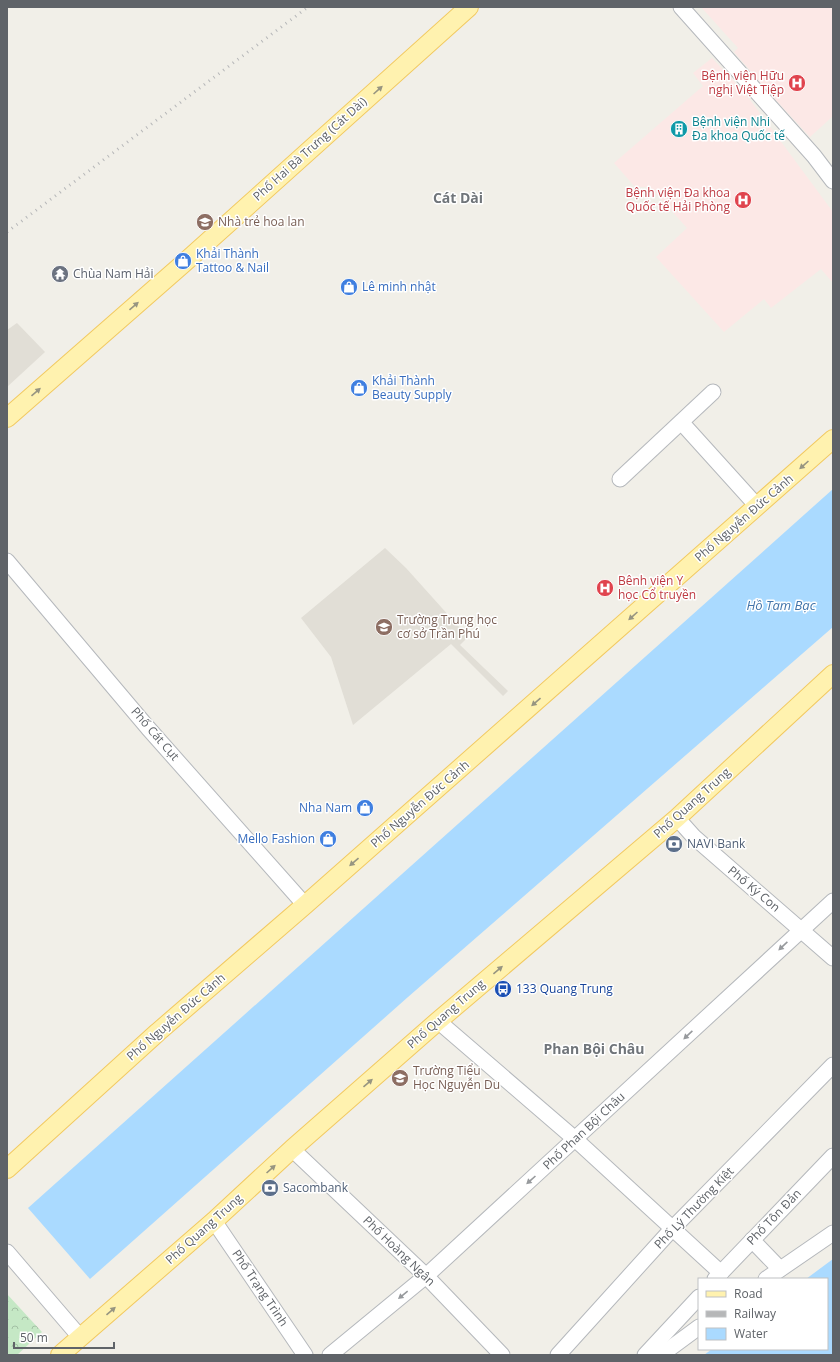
<svg xmlns="http://www.w3.org/2000/svg" width="840" height="1362" font-family="'Open Sans',sans-serif">
<style>
.education{fill:#e1ded6}
.medical{fill:#fce8e6}
.park{fill:url(#park-crowns)}
.water{fill:#aadaff}
.lines{fill:none;stroke-linecap:round;stroke-linejoin:round}
.minor-casing{stroke:#b5b8bc;stroke-width:17}
.major-casing{stroke:#f2c960;stroke-width:20}
.minor{stroke:#fff;stroke-width:15}
.major{stroke:#fff2af;stroke-width:18}
.rail{stroke:#b6b7b8;stroke-width:3;stroke-dasharray:1 5;stroke-linecap:butt}
.oneway{fill:#979581}
.oneway2{fill:#979a9d}
.labels{text-anchor:middle;stroke-width:3;stroke-linejoin:round;paint-order:stroke}
.health-label{font-size:12px;fill:#be3a42;stroke:#fff;text-anchor:end}
.culture-label{font-size:12px;fill:#0d838f;stroke:#fff;text-anchor:start}
.street-label{font-size:12px;fill:#5f6368;stroke:#fff}
.education-label{font-size:12px;fill:#785e54;stroke:#fff;text-anchor:start}
.shop-label{font-size:12px;fill:#366cbe;stroke:#fff;text-anchor:start}
.worship-label{font-size:12px;fill:#5b616d;stroke:#fff;text-anchor:start}
.service-label{font-size:12px;fill:#4e5e75;stroke:#fff;text-anchor:start}
.transit-label{font-size:12px;fill:#164399;stroke:#fff;text-anchor:start}
.water-label{font-size:13px;font-style:italic;fill:#4174aa;stroke:#fff}
.quarter-label{font-size:14px;font-weight:bold;fill:#70757a;stroke:#fff}
</style>
<defs>
<pattern id="park-crowns" width="20" height="18" patternUnits="userSpaceOnUse"><rect width="20" height="18" fill="#c5e8c5"/><path d="M2 6a3 3 0 1 1 6 0M12 15a3 3 0 1 1 6 0" fill="none" stroke="#a3c0a4"/></pattern>
</defs>
<rect width="100%" height="100%" fill="#f1efe8"/>
<!-- education -->
<g class="education">
<path d="M17 323 45 352 7 387V330Z"/>
<path d="M385 548 406 568 468 637 460 645 508 691 503 696 451 644 353 725 331 657 301 618Z"/>
</g>
<!-- medical -->
<g class="medical">
<path d="M701 7H833V116L810 137 773 97 734 52 738 48Z"/>
<path d="M712 58 745 93 833 212V283L821 269 771 308 764 299 724 332 656 257 687 228 650 187H635L614 163 703 86 693 73Z"/>
</g>
<!-- park -->
<path class="park" d="M7 1294 42 1332 17 1355H7Z"/>
<!-- water -->
<g class="water">
<path d="M833 489V627L408 997 90 1279 28 1208Z"/>
<path d="M833 1259V1355H704L712 1349H827V1279H806Z"/>
</g>
<g class="lines">
<defs>
<g id="minor">
<path d="M681 7 814 156 833 181"/>
<path d="M682 423 757 506"/>
<path d="M620 479 713 392"/>
<path d="M7 561 148 728 305 905"/>
<path d="M677 818 694 837 833 958"/>
<path d="M438 1021 575 1139 721 1273"/>
<path d="M292 1149 426 1276 502 1355"/>
<path d="M214 1221 305 1355"/>
<path d="M752 1240 780 1269"/>
<path d="M7 1252 80 1337"/>
<path d="M715 1279 833 1156"/>
<path d="M766 1279 833 1233"/>
<path d="M330 1355 426 1276 833 901"/>
<path d="M558 1355 672 1229 833 1065"/>
<path d="M645 1355 699 1297"/>
<path d="M661 1355 699 1327"/>
</g>
<g id="major">
<path d="M7 418 184 263 469 7"/>
<path d="M7 1169 158 1032 305 905 833 439"/>
<path d="M60 1355 214 1221 292 1149 438 1021 677 818 833 674"/>
</g>
</defs>
<!-- minor casing -->
<use href="#minor" class="minor-casing"/>
<!-- major casing -->
<use href="#major" class="major-casing"/>
<!-- minor -->
<use href="#minor" class="minor"/>
<!-- major -->
<use href="#major" class="major"/>
<!-- rail -->
<path class="rail" d="M7 232 308 7"/>
</g>
<!-- one-way arrows -->
<defs><path id="oneway-solid" d="M-6-.8H1V-3.2L6.5 0L1 3.2V.8H-6Z"/></defs>
<g class="oneway">
<use href="#oneway-solid" transform="translate(378 90) rotate(-42)"/>
<use href="#oneway-solid" transform="translate(134 306) rotate(-41)"/>
<use href="#oneway-solid" transform="translate(36 392) rotate(-41)"/>
<use href="#oneway-solid" transform="translate(804 465) rotate(138)"/>
<use href="#oneway-solid" transform="translate(633 616) rotate(138)"/>
<use href="#oneway-solid" transform="translate(536 702) rotate(139)"/>
<use href="#oneway-solid" transform="translate(354 862) rotate(139)"/>
<use href="#oneway-solid" transform="translate(498 970) rotate(-40)"/>
<use href="#oneway-solid" transform="translate(368 1083) rotate(-41)"/>
<use href="#oneway-solid" transform="translate(271 1169) rotate(-42)"/>
<use href="#oneway-solid" transform="translate(111 1311) rotate(-41)"/>
</g>
<g class="oneway2">
<use href="#oneway-solid" transform="translate(783 946) rotate(137)"/>
<use href="#oneway-solid" transform="translate(688 1035) rotate(137)"/>
<use href="#oneway-solid" transform="translate(531 1180) rotate(138)"/>
<use href="#oneway-solid" transform="translate(403 1295) rotate(141)"/>
</g>
<!-- icons -->
<defs>
<symbol id="hospital-disc" viewBox="-11 -11 22 22"><circle r="9.5" fill="#e0444e" stroke="#fff"/><path d="M-5-5h3v3.5h4V-5h3V5h-3V1.5h-4V5h-3Z" fill="#fff"/></symbol>
<symbol id="building-disc" viewBox="-11 -11 22 22"><circle r="9.5" fill="#0f9aa8" stroke="#fff"/><path d="M-4-6H4V6H1V3H-1V6H-4ZM-2.5-4.3h1.7v1.8h-1.7ZM.8-4.3h1.7v1.8H.8ZM-2.5-1h1.7V.8h-1.7ZM.8-1h1.7V.8H.8Z" fill="#fff"/></symbol>
<symbol id="school-disc" viewBox="-11 -11 22 22"><circle r="9.5" fill="#8d6e63" stroke="#fff"/><path d="M0-5L7-2L0 1L-7-2ZM-4 1L0 2.5L4 1V4Q0 6-4 4Z" fill="#fff"/></symbol>
<symbol id="shop-disc" viewBox="-11 -11 22 22"><circle r="9.5" fill="#3f7fe0" stroke="#fff"/><path d="M-5-2.5h2.3a2.7 3.5 0 0 1 5.4 0H5L5.5 6h-11ZM-1.5-2.5h3a1.5 2.3 0 0 0-3 0Z" fill="#fff"/></symbol>
<symbol id="temple-disc" viewBox="-11 -11 22 22"><circle r="9.5" fill="#6b7280" stroke="#fff"/><path d="M0-6L5-2H3V0L6.5 2.5H4V6H1.5V3h-3V6H-4V2.5H-6.5L-3 0V-2H-5Z" fill="#fff"/></symbol>
<symbol id="bank-disc" viewBox="-11 -11 22 22"><circle r="9.5" fill="#5c6f8a" stroke="#fff"/><path d="M-6-4H6V4H-6ZM0-2.3a2.3 2.3 0 1 0 0 4.6a2.3 2.3 0 1 0 0-4.6Z" fill="#fff"/></symbol>
<symbol id="bus-disc" viewBox="-11 -11 22 22"><circle r="9.5" fill="#1a4fb4" stroke="#fff"/><path d="M-5-6H5V4H4V6H2V4H-2V6H-4V4H-5ZM-3.5-4V0h7V-4ZM-3.5 1.2v1.5H-2V1.2ZM2 1.2v1.5H3.5V1.2Z" fill="#fff"/></symbol>
</defs>
<g fill-rule="evenodd">
<use href="#hospital-disc" x="787" y="73" width="20" height="20"/>
<use href="#building-disc" x="669" y="119" width="20" height="20"/>
<use href="#hospital-disc" x="733" y="190" width="20" height="20"/>
<use href="#school-disc" x="195" y="212" width="20" height="20"/>
<use href="#shop-disc" x="173" y="251" width="20" height="20"/>
<use href="#temple-disc" x="50" y="264" width="20" height="20"/>
<use href="#shop-disc" x="339" y="277" width="20" height="20"/>
<use href="#shop-disc" x="349" y="378" width="20" height="20"/>
<use href="#hospital-disc" x="595" y="578" width="20" height="20"/>
<use href="#school-disc" x="374" y="617" width="20" height="20"/>
<use href="#shop-disc" x="355" y="798" width="20" height="20"/>
<use href="#shop-disc" x="318" y="829" width="20" height="20"/>
<use href="#bank-disc" x="664" y="834" width="20" height="20"/>
<use href="#bus-disc" x="493" y="979" width="20" height="20"/>
<use href="#school-disc" x="390" y="1068" width="20" height="20"/>
<use href="#bank-disc" x="260" y="1178" width="20" height="20"/>
</g>
<g class="labels">
<!-- health labels -->
<g class="health-label">
<text x="784" y="80">Bệnh viện Hữu<tspan x="784" dy="14">nghị Việt Tiệp</tspan></text>
<text x="730" y="197">Bệnh viện Đa khoa<tspan x="730" dy="14">Quốc tế Hải Phòng</tspan></text>
<text x="618" y="585" text-anchor="start">Bênh viện Y<tspan x="618" dy="14">học Cổ truyền</tspan></text>
</g>
<!-- culture labels -->
<g class="culture-label">
<text x="692" y="126">Bệnh viện Nhi<tspan x="692" dy="14">Đa khoa Quốc tế</tspan></text>
</g>
<!-- street labels -->
<g class="street-label">
<text transform="translate(310 149) rotate(-42)" y="4">Phố Hai Bà Trưng (Cát Dài)</text>
<text transform="translate(744 518) rotate(-41)" y="4">Phố Nguyễn Đức Cảnh</text>
<text transform="translate(155 734) rotate(49)" y="4">Phố Cát Cụt</text>
<text transform="translate(692 803) rotate(-42)" y="4">Phố Quang Trung</text>
<text transform="translate(420 804) rotate(-41)" y="4">Phố Nguyễn Đức Cảnh</text>
<text transform="translate(754 889) rotate(40)" y="4">Phố Ký Con</text>
<text transform="translate(446 1014) rotate(-41)" y="4">Phố Quang Trung</text>
<text transform="translate(176 1017) rotate(-41)" y="4">Phố Nguyễn Đức Cảnh</text>
<text transform="translate(584 1131) rotate(-43)" y="4">Phố Phan Bội Châu</text>
<text transform="translate(694 1208) rotate(-46)" y="4">Phố Lý Thường Kiệt</text>
<text transform="translate(774 1217) rotate(-46)" y="4">Phố Tôn Đản</text>
<text transform="translate(204 1229) rotate(-42)" y="4">Phố Quang Trung</text>
<text transform="translate(399 1251) rotate(44)" y="4">Phố Hoàng Ngân</text>
<text transform="translate(260 1288) rotate(56)" y="4">Phố Trạng Trình</text>
</g>
<!-- education labels -->
<g class="education-label">
<text x="218" y="226">Nhà trẻ hoa lan</text>
<text x="397" y="624">Trường Trung học<tspan x="397" dy="14">cơ sở Trần Phú</tspan></text>
<text x="413" y="1075">Trường Tiểu<tspan x="413" dy="14">Học Nguyễn Du</tspan></text>
</g>
<!-- shop labels -->
<g class="shop-label">
<text x="196" y="258">Khải Thành<tspan x="196" dy="14">Tattoo &amp; Nail</tspan></text>
<text x="362" y="291">Lê minh nhật</text>
<text x="372" y="385">Khải Thành<tspan x="372" dy="14">Beauty Supply</tspan></text>
<text x="352" y="812" text-anchor="end">Nha Nam</text>
<text x="315" y="843" text-anchor="end">Mello Fashion</text>
</g>
<!-- worship labels -->
<g class="worship-label">
<text x="73" y="278">Chùa Nam Hải</text>
</g>
<!-- service labels -->
<g class="service-label">
<text x="687" y="848">NAVI Bank</text>
<text x="283" y="1192">Sacombank</text>
</g>
<!-- transit labels -->
<g class="transit-label">
<text x="516" y="993">133 Quang Trung</text>
</g>
<!-- water labels -->
<g class="water-label">
<text x="781" y="610">Hồ Tam Bạc</text>
</g>
<!-- quarter labels -->
<g class="quarter-label">
<text x="458" y="203">Cát Dài</text>
<text x="594" y="1054">Phan Bội Châu</text>
</g>
</g>
<!-- border -->
<rect width="840" height="1362" fill="none" stroke="#5f6368" stroke-width="16"/>
<!-- legend -->
<rect x="698" y="1278" width="130" height="72" fill="#ffffff" stroke="#bfc1c3"/>
<rect x="706" y="1291" width="20" height="6" fill="#fff2af" stroke="#bfc1c3"/>
<text x="734" y="1298" font-size="12" fill="#5f6368">Road</text>
<rect x="706" y="1311" width="20" height="6" fill="#b6b7b8" stroke="#bfc1c3"/>
<text x="734" y="1318" font-size="12" fill="#5f6368">Railway</text>
<rect x="706" y="1328" width="20" height="12" fill="#aadaff" stroke="#bfc1c3"/>
<text x="734" y="1338" font-size="12" fill="#5f6368">Water</text>
<!-- scale -->
<path d="M14 1342v6h100v-6" fill="none" stroke="#5f6368" stroke-width="2"/>
<text x="20" y="1342" font-size="12" fill="#5f6368" stroke="#ffffff" stroke-width="3" paint-order="stroke">50 m</text>
</svg>
